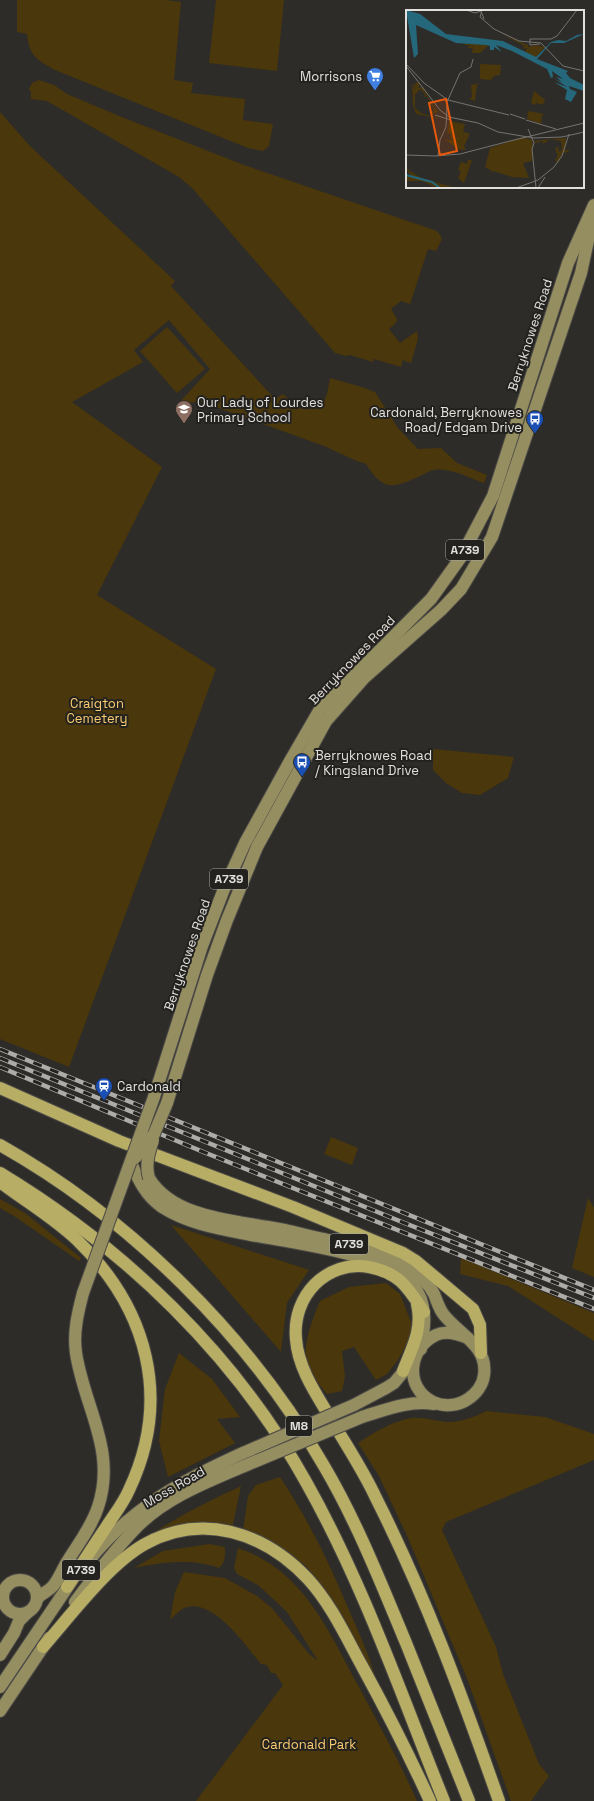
<svg xmlns="http://www.w3.org/2000/svg" width="594" height="1801" font-family="'Space Grotesk',sans-serif">
  <rect width="100%" height="100%" fill="#2e2c28"/>
  <g fill="#4a370b">
    <path d="M 17,0 L 165,0 L 181,2 L 174,80 L 193,83 L 191,93 L 245,99 L 243,120 L 273,124 L 269,146 L 263,151 L 248,148 L 55,70 C 37,60 29,56 27,34 L 17,32 Z"/>
    <path d="M 216,0 L 284,0 L 277,71 L 209,63 Z"/>
    <path d="M 39,80 L 54,85 L 67,94 L 124,118 L 244,165 L 437,231 L 440,235 L 442,239 L 436,251 L 428,249 L 410,304 L 401,301 L 391,309 L 397,319 L 396,323 L 389,329 L 400,343 L 417,331 L 418,339 L 411,363 L 403,360 L 401,367 L 374,359 L 373,362 L 350,355 L 346,356 L 335,353 L 192,188 L 179,177 L 47,101 L 31,99 L 31,92 L 29,89 L 32,83 Z"/>
    <path d="M 0,112 L 31,147 L 175,281 L 171,286 L 275,399 L 283,394 C 299,409 299,411 321,408 L 327,394 L 330,378 L 362,387 L 375,392 L 398,428 L 418,449 L 441,448 L 457,463 L 487,475 L 484,483 C 469,478 449,467 434,470 C 429,471 424,474 420,476 C 392,489 383,491 366,464 L 357,461 L 324,446 L 202,402 L 179,403 L 210,369 L 169,320 L 134,350 L 143,362 L 72,402 L 162,467 L 97,595 L 216,669 L 69,1067 L 0,1039 Z"/>
    <path d="M 167,327 L 205,369 L 177,393 L 140,351 Z"/>
    <path d="M 433,749 L 514,757 L 508,778 L 480,795 L 462,793 L 446,783 L 433,770 Z"/>
    <path d="M 331,1137 L 358,1148 L 352,1165 L 324,1154 Z"/>
    <path d="M 588,1198 L 594,1208 L 594,1277 L 572,1268 Z"/>
    <path d="M 0,1199 L 25,1213 L 81,1258 L 79,1261 L 14,1216 L 0,1208 Z"/>
    <path d="M 171,1225 L 309,1270 L 287,1303 L 281,1352 Z"/>
    <path d="M 461,1258 L 594,1313 L 594,1341 L 508,1286 L 460,1274 Z"/>
    <path d="M 386,1283 L 400,1294 L 414,1330 L 398,1360 L 387,1374 L 376,1380 L 354,1347 L 342,1351 L 345,1376 L 342,1391 L 327,1394 C 318,1384 308,1370 306,1356 C 304,1341 314,1315 320,1301 L 349,1287 Z"/>
    <path d="M 179,1353 L 212,1379 L 240,1417 L 217,1419 L 235,1443 L 168,1477 L 159,1441 L 165,1389 Z"/>
    <path d="M 486,1411 L 545,1417 L 594,1434 L 594,1460 L 446,1522 L 442,1530 L 496,1647 L 503,1674 L 539,1764 L 549,1776 L 531,1801 L 511,1801 L 468,1681 L 408,1538 L 379,1476 L 358,1443 C 373,1433 393,1421 411,1418 C 424,1417 435,1421 448,1422 C 460,1422 476,1417 486,1411 Z"/>
    <path d="M 280,1477 C 308,1519 330,1564 349,1610 C 359,1633 369,1655 376,1679 L 325,1590 L 306,1566 L 280,1547 L 243,1530 L 248,1496 L 256,1485 Z"/>
    <path d="M 241,1486 L 232,1529 L 149,1536 C 178,1516 209,1501 241,1486 Z"/>
    <path d="M 209,1544 L 225,1547 C 225,1555 226,1562 219,1568 C 193,1558 161,1562 134,1568 L 163,1551 Z"/>
    <path d="M 238,1548 C 304,1570 328,1631 359,1687 C 379,1725 400,1762 417,1801 L 196,1801 L 283,1685 L 275,1673 L 271,1673 L 267,1665 L 261,1664 C 245,1645 211,1594 182,1609 C 178,1612 174,1616 170,1620 L 175,1592 L 184,1572 L 225,1578 L 257,1596 L 272,1608 L 309,1654 L 318,1661 L 287,1612 L 258,1585 L 237,1574 L 234,1568 Z"/>
  </g>
  <g fill="none" stroke-linecap="round" stroke-linejoin="round">
    <g stroke="#4b4945" stroke-width="14">
      <g id="major">
        <path d="M 154,1097 L 202,946 L 224,889 L 245,843 L 290,761 L 319,711 L 431,599 L 461,557 L 493,496 L 568,263 L 594,205"/>
        <path d="M 167,1103 L 207,975 L 227,920 L 257,847 L 326,721 L 364,678 L 441,610 L 461,589 L 492,537 L 581,273 L 592,222"/>
        <path d="M 131,1163 C 139,1181 146,1196 162,1207 C 188,1224 221,1229 251,1235 C 285,1241 319,1246 352,1255 C 374,1260 399,1266 413,1285 C 428,1303 425,1327 421,1349"/>
        <path d="M 149,1178 C 172,1216 228,1220 268,1227 C 287,1230 305,1235 324,1239 C 352,1245 380,1250 404,1265 C 415,1272 428,1282 434,1294 C 437,1301 439,1309 444,1315 C 460,1335 488,1346 484,1375 C 483,1385 476,1394 468,1399 C 458,1406 444,1407 433,1402 C 404,1388 408,1348 436,1335 C 446,1330 458,1334 468,1338"/>
        <path d="M 354,1405 L 386,1388 L 394,1383 L 410,1364"/>
        <path d="M 362,1417 C 385,1410 409,1400 434,1404"/>
        <path d="M 90,1559 C 133,1507 183,1480 243,1453"/>
        <circle cx="20" cy="1597" r="17"/>
        <path d="M 37,1599 C 41,1593 48,1592 53,1586 C 59,1579 62,1570 67,1562 C 78,1544 91,1528 98,1507 C 117,1450 84,1407 76,1353 C 73,1332 78,1312 83,1293"/>
        <path d="M 75,1602 C 93,1578 112,1553 133,1531 C 163,1498 209,1481 249,1464"/>
        <path d="M 0,1655 L 14,1633 L 19,1621 L 28,1612"/>
        <path d="M 0,1687 L 73,1579"/>
        <path d="M 0,1711 L 49,1638"/>
      </g>
    </g>
    <g stroke="#4b4945" stroke-width="14">
      <g id="highway">
        <path d="M 0,1088 L 119,1141 L 293,1207 L 403,1253 L 416,1261 L 473,1309 L 480,1325 L 481,1353"/>
        <path d="M 0,1145 C 130,1218 250,1337 324,1466 C 357,1522 381,1583 406,1643 C 427,1696 448,1748 469,1801"/>
        <path d="M 0,1173 C 124,1248 235,1354 306,1482 C 363,1583 401,1694 444,1801"/>
        <path d="M 0,1182 C 25,1201 54,1218 77,1240 C 148,1309 172,1399 129,1490 C 123,1504 113,1516 105,1529 C 92,1548 80,1567 67,1587"/>
        <path d="M 424,1312 C 408,1288 400,1273 369,1267 C 326,1260 292,1296 296,1339 C 298,1368 316,1394 331,1419 C 346,1445 363,1470 376,1498 C 425,1595 463,1698 499,1801"/>
        <path d="M 403,1371 C 412,1348 423,1329 417,1304"/>
        <path d="M 43,1647 C 71,1615 109,1564 145,1544 C 203,1512 265,1533 308,1579 C 331,1604 346,1637 362,1666 C 386,1710 409,1755 430,1801"/>
      </g>
    </g>
    <use href="#major" stroke="#958e61" stroke-width="12"/>
    <use href="#highway" stroke="#b7ad65" stroke-width="12"/>
    <g stroke="#aeaca8" stroke-width="4.5">
      <g id="rail">
        <path d="M 0,1049 L 594,1290"/>
        <path d="M 0,1058 L 402,1222 L 594,1298"/>
        <path d="M 0,1067 L 201,1151 L 594,1309"/>
      </g>
    </g>
    <use href="#rail" stroke="#24221e" stroke-width="3" stroke-dasharray="9" stroke-linecap="butt"/>
    <g stroke="#4b4945" stroke-width="14" stroke-linecap="butt">
      <g id="major-bridge">
        <path d="M 135,1158 L 154,1134 L 167,1103"/>
        <path d="M 149,1178 C 145,1165 149,1152 153,1140"/>
        <path d="M 83,1293 L 154,1097"/>
        <path d="M 243,1453 L 354,1405"/>
        <path d="M 249,1464 L 362,1417"/>
      </g>
    </g>
    <use href="#major-bridge" stroke="#958e61" stroke-width="12"/>
  </g>
  <defs>
    <g id="supermarket-pin" transform="scale(0.9)"><path d="M0 17L-7.5 6A9.5 9.5 0 1 1 7.5 6Z" fill="#3f7fe0" stroke="#24221e"/><path d="M-6-5.5h2.5l.6 2H6L4.5 2H-2.5L-4.4-4H-6ZM-1.5 3.2a1.3 1.3 0 1 0 .1 0ZM3 3.2a1.3 1.3 0 1 0 .1 0Z" fill="#fff"/></g>
    <g id="school-pin" transform="scale(0.9)"><path d="M0 17L-7.5 6A9.5 9.5 0 1 1 7.5 6Z" fill="#8d6e63" stroke="#24221e"/><path d="M0-5L7-2L0 1L-7-2ZM-4 1L0 2.5L4 1V4Q0 6-4 4Z" fill="#fff"/></g>
    <g id="bus-pin" transform="scale(0.9)"><path d="M0 17L-7.5 6A9.5 9.5 0 1 1 7.5 6Z" fill="#1a4fb4" stroke="#24221e"/><path d="M-5-6H5V4H4V6H2V4H-2V6H-4V4H-5ZM-3.5-4V0h7V-4ZM-3.5 1.2v1.5H-2V1.2ZM2 1.2v1.5H3.5V1.2Z" fill="#fff"/></g>
    <g id="station-pin" transform="scale(0.9)"><path d="M0 17L-7.5 6A9.5 9.5 0 1 1 7.5 6Z" fill="#1a4fb4" stroke="#24221e"/><path d="M-3-6H3Q5-6 5-4V2Q5 4 3 4L4.5 6H3L1.5 4h-3L-3 6H-4.5L-3 4Q-5 4-5 2V-4Q-5-6-3-6ZM-3.5-4v3h7v-3ZM-3.5 1v1.5H-2V1ZM2 1v1.5H3.5V1Z" fill="#fff"/></g>
  </defs>
  <g fill-rule="evenodd">
    <use href="#supermarket-pin" x="375" y="76"/>
    <use href="#school-pin" x="184" y="409"/>
    <use href="#bus-pin" x="535" y="419"/>
    <use href="#bus-pin" x="302" y="762"/>
    <use href="#station-pin" x="104" y="1086"/>
  </g>
  <g text-anchor="middle" dominant-baseline="central" stroke-width="4" stroke-linejoin="round" paint-order="stroke">
    <g fill="#24221e" stroke="#a9a7a4" stroke-width="1">
      <rect x="446" y="540" width="38" height="20" rx="3"/>
      <rect x="210" y="869" width="38" height="20" rx="3"/>
      <rect x="330" y="1234" width="38" height="20" rx="3"/>
      <rect x="286" y="1416" width="26" height="20" rx="3"/>
      <rect x="62" y="1560" width="38" height="20" rx="3"/>
    </g>
    <g font-size="12" font-weight="bold" fill="#e2e0dd">
      <text x="465" y="550">A739</text>
      <text x="229" y="879">A739</text>
      <text x="349" y="1244">A739</text>
      <text x="299" y="1426">M8</text>
      <text x="81" y="1570">A739</text>
    </g>
    <g font-size="13" fill="#e2e0dd" stroke="#24221e" text-anchor="start">
      <text x="362" y="76" text-anchor="end">Morrisons</text>
      <text x="197" y="402">Our Lady of Lourdes<tspan x="197" dy="15">Primary School</tspan></text>
      <text x="522" y="412" text-anchor="end">Cardonald, Berryknowes<tspan x="522" dy="15">Road/ Edgam Drive</tspan></text>
      <text x="315" y="755">Berryknowes Road<tspan x="315" dy="15">/ Kingsland Drive</tspan></text>
      <text x="117" y="1086">Cardonald</text>
    </g>
    <g font-size="13" fill="#e2e0dd" stroke="#24221e">
      <text transform="translate(530 335) rotate(-72)">Berryknowes Road</text>
      <text transform="translate(352 660) rotate(-46)">Berryknowes Road</text>
      <text transform="translate(187 955) rotate(-71)">Berryknowes Road</text>
      <text transform="translate(174 1487) rotate(-30)">Moss Road</text>
    </g>
    <g font-size="13" fill="#f9cc71" stroke="#24221e">
      <text x="97" y="703">Craigton<tspan x="97" dy="15">Cemetery</tspan></text>
      <text x="309" y="1744">Cardonald Park</text>
    </g>
  </g>
  <g transform="translate(406 10)">
    <rect width="178" height="178" fill="#2e2c28"/>
    <path d="M 97,25 L 122,35 L 122,37 L 130,35 L 139,37 L 130,47 L 119,42 L 121,38 L 117,39 L 118,36 L 113,33 ZM 59,33 L 82,35 L 81,37 L 74,43 L 66,43 L 67,34 L 66,38 L 61,38 L 65,35 L 59,35 ZM 74,54 L 95,55 L 94,65 L 88,66 L 85,70 L 74,69 ZM 13,72 L 14,74 L 12,78 L 16,77 L 32,102 L 27,104 L 24,103 L 29,100 L 20,85 L 17,88 L 19,84 L 14,79 L 9,85 L 9,98 L 15,103 L 31,108 L 10,104 L 7,95 L 6,73 L 9,80 L 8,74 ZM 74,73 L 71,75 L 69,91 L 63,89 L 66,87 L 65,75 ZM 128,81 L 139,90 L 138,94 L 135,93 L 138,95 L 130,93 L 132,86 L 129,95 L 125,93 ZM 122,101 L 139,104 L 136,105 L 135,114 L 121,109 ZM 43,111 L 59,114 L 57,122 L 63,123 L 63,126 L 58,136 L 60,140 L 54,140 L 41,131 L 35,130 L 47,130 L 44,128 L 45,124 L 41,123 ZM 116,127 L 126,130 L 127,137 L 126,151 L 117,153 L 123,168 L 106,167 L 87,161 L 84,165 L 86,161 L 79,157 L 84,138 ZM 160,128 L 159,140 L 164,140 L 157,145 L 160,142 L 157,142 L 152,152 L 149,151 L 151,148 L 148,150 L 152,146 L 149,139 L 152,136 L 153,142 L 156,140 L 155,131 L 144,129 L 137,134 L 137,131 L 129,133 L 128,131 L 145,129 ZM 62,150 L 66,150 L 58,173 L 52,168 L 55,161 L 52,160 L 55,152 L 61,154 ZM 0,158 L 6,161 L 1,159 L 15,168 L 50,178 L 32,178 L 15,171 L 0,171 L 0,165 L 6,168 Z" fill="#4a370b"/>
    <path d="M 0,0 L 14,4 L 40,24 L 97,31 L 130,47 L 145,32 L 152,30 L 160,31 L 171,25 L 178,24 L 158,33 L 145,33 L 131,49 L 162,61 L 160,63 L 164,68 L 178,75 L 178,81 L 163,76 L 164,79 L 171,82 L 165,92 L 159,89 L 161,80 L 148,72 L 161,77 L 149,69 L 156,72 L 150,67 L 157,69 L 146,61 L 147,67 L 145,68 L 141,59 L 106,41 L 90,35 L 96,42 L 88,37 L 88,40 L 84,40 L 84,36 L 80,35 L 50,33 L 10,15 L 12,44 L 8,48 Z" fill="#25687c"/>
    <path fill="none" stroke="#25687c" stroke-width="2" d="M 0,165 L 26,172 L 34,178"/>
    <path fill="none" stroke="#767470" stroke-width="1" d="M 60,0 L 69,3 L 75,1 L 78,9M 76,0 L 74,7 L 88,19 L 113,31 L 135,33 L 157,56 L 178,61M 134,34 L 124,35 L 124,29 L 145,29 L 151,26 L 171,0M 0,54 L 18,73 L 42,90 L 103,105M 0,56 L 34,100 L 43,107 L 72,113 L 92,122 L 128,128 L 156,127 L 178,122M 41,92 L 54,63 L 65,57 L 67,49M 104,104 L 119,109M 29,105 L 45,110M 120,110 L 150,119M 122,119 L 128,133 L 126,139 L 130,178M 100,132 L 178,113M 0,145 L 29,146 L 54,144 L 100,132M 32,146 L 34,130 L 40,117 L 41,95M 110,178 L 132,170 L 148,157 L 156,146 L 163,124M 132,178 L 139,167"/>
    <path fill="#e8590c" fill-opacity="0.15" stroke="#e8590c" stroke-width="2" d="M 40,89 L 51,141 L 34,145 L 23,93 Z"/>
    <rect width="178" height="178" fill="none" stroke="#e2e0dd" stroke-width="2"/>
  </g>
</svg>
